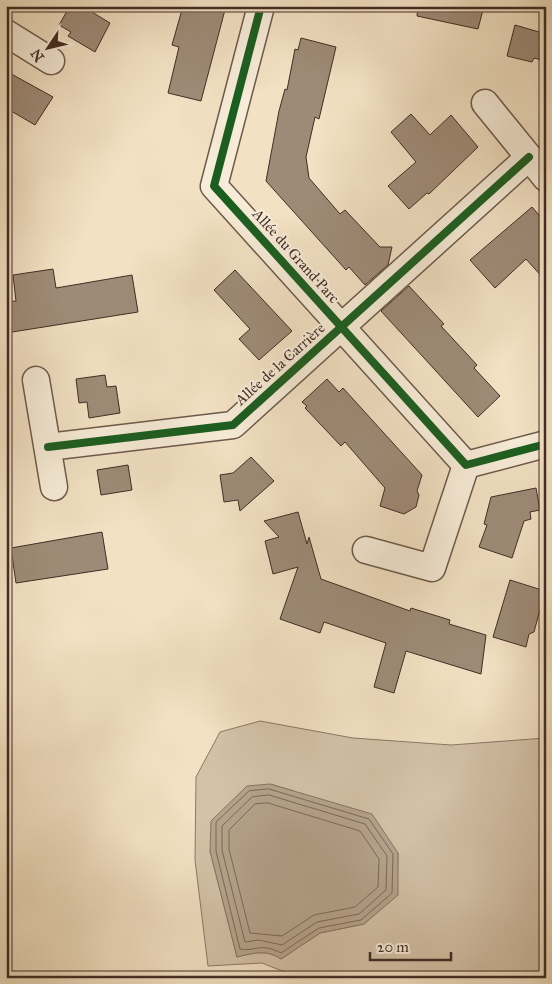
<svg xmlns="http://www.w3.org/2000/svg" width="552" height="984" font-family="'IM FELL Great Primer',serif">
  <rect width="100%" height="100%" fill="#f2e1c3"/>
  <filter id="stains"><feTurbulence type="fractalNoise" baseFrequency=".004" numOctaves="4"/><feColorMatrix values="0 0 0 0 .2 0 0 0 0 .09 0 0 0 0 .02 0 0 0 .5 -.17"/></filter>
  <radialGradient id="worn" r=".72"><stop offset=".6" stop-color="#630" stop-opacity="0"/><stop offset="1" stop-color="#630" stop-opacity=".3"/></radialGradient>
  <path fill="#d4c2a8" stroke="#8b7866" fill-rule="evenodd" d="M 260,721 L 353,738 L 451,745 L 546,738 L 546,978 L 300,978 L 262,963 L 208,966 L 195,860 L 196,777 L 220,732 ZM 270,784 L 294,791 L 398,853 L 397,895 L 364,924 L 320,933 L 281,959 C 266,949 254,953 237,957 L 210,851 Z"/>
  <path fill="#b6a48d" stroke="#887463" d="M 270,784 L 372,814 L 398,853 L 398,895 L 364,924 L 320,933 L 281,959 C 266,949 254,953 237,957 L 210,851 L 211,821 L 247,786 Z"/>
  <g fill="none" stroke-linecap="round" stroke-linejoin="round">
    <g stroke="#7c6859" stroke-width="1">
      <path d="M 269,789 L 369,819 L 393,854 L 392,893 L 361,920 L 319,928 L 281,953 C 260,942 256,952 240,949 L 216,851 L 216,822 L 249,791 Z"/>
      <path d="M 269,795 L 365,824 L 387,856 L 386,890 L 359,914 L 317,922 L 282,945 L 259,940 L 245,942 L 222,850 L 222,826 L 252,797 Z"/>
      <path d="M 268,803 L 360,831 L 379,859 L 378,887 L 355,907 L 314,915 L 282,936 L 250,933 L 229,849 L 229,830 L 255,804 Z"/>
    </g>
  </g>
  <g fill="#9e8b77" stroke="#422d25">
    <path d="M 70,6 L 82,6 L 110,23 L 95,52 L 68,36 L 71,32 L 59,25 Z"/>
    <path d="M 183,6 L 226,6 L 201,101 L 168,93 L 179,47 L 172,45 Z"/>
    <path d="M 418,6 L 484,6 L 478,29 L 417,16 Z"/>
    <path d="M 515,25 L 546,34 L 546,61 L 534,58 L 532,62 L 507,56 Z"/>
    <path d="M 301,38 L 336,47 L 319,119 L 315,117 L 306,157 L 309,178 L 340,214 L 345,210 L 380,247 L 392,247 L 388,265 L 365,285 L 349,267 L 346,270 L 266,181 L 279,111 L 285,89 L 287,90 L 295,49 L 298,50 Z"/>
    <path d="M 6,71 L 53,97 L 35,125 L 6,108 Z"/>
    <path d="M 411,114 L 430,135 L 451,115 L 478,147 L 429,194 L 427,193 L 409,209 L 388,186 L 416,162 L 391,132 Z"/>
    <path d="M 532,207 L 546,223 L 544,279 L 526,259 L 495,288 L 470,260 Z"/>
    <path d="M 53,269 L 56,288 L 132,275 L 138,312 L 6,333 L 6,302 L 16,301 L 13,275 Z"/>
    <path d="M 235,270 L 292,331 L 259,360 L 239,339 L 250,329 L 214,290 Z"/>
    <path d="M 409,286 L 444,324 L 441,326 L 477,365 L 474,368 L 500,396 L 478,417 L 381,311 Z"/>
    <path d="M 105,375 L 107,387 L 116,386 L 120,413 L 89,418 L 87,402 L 79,403 L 76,379 Z"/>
    <path d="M 327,379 L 339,392 L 343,388 L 422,475 L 417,491 L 419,495 L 416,507 L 404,514 L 380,506 L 385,488 L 345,442 L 341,446 L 305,408 L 307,406 L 302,402 Z"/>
    <path d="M 251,457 L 274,481 L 240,511 L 238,500 L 224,502 L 220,475 L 233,473 Z"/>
    <path d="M 128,465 L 132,490 L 101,495 L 97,470 Z"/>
    <path d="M 536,488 L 540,510 L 530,512 L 531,519 L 524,521 L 512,558 L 479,547 L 487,525 L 484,524 L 491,497 Z"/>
    <path d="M 298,512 L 307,544 L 309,537 L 321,579 L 410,611 L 411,608 L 450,620 L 449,624 L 486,635 L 481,674 L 406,651 L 394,693 L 374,687 L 386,643 L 324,622 L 320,633 L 280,619 L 298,567 L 273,574 L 265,541 L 279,537 L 264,521 Z"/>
    <path d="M 102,532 L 108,569 L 16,583 L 11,548 Z"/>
    <path d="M 510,580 L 545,591 L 534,632 L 529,634 L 526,647 L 493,637 Z"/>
  </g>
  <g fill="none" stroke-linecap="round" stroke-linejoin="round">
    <g stroke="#6e5a4c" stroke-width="29">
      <g id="street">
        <path d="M 261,6 L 214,186 L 466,465 L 546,444"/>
        <path d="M 6,33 L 51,61"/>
        <path d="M 485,103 L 546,178"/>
        <path d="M 36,380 L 54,487"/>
        <path d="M 48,447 L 233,425 L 529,157"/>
        <path d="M 366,550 L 432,568 L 466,465"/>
      </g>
    </g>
    <use href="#street" stroke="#f7ecd8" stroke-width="26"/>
    <g stroke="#f7ecd8" stroke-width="11">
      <g id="cycleway">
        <path d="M 261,6 L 214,186 L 466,465 L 546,444"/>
        <path d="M 48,447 L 233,425 L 529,157"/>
      </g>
    </g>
    <use href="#cycleway" stroke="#1b5e20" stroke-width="8"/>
  </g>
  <g text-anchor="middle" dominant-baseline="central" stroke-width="4.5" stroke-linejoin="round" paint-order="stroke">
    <g font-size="15" fill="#422d25" stroke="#f7ecd8">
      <text transform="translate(296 256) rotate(48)">Allée du Grand Parc</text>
      <text transform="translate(280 364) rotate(-42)">Allée de la Carrière</text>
    </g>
  </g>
  <rect width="552" height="984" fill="none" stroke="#f2e1c3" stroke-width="25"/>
  <rect x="8" y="8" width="537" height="969" fill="none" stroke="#422d25" stroke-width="2.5"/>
  <rect x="12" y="12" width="527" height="959" fill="none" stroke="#422d25"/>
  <g transform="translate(48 48) rotate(235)" stroke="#f7ecd8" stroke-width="4" paint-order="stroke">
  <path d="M0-4L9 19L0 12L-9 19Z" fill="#422d25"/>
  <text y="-8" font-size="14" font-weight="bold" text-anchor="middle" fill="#422d25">N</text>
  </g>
  <path d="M370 952v8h81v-8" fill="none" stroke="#422d25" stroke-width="2.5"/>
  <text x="377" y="952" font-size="15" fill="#422d25" stroke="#f7ecd8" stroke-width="4" paint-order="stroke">20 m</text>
  <rect width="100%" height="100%" filter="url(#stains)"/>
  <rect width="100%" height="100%" fill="url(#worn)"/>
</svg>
